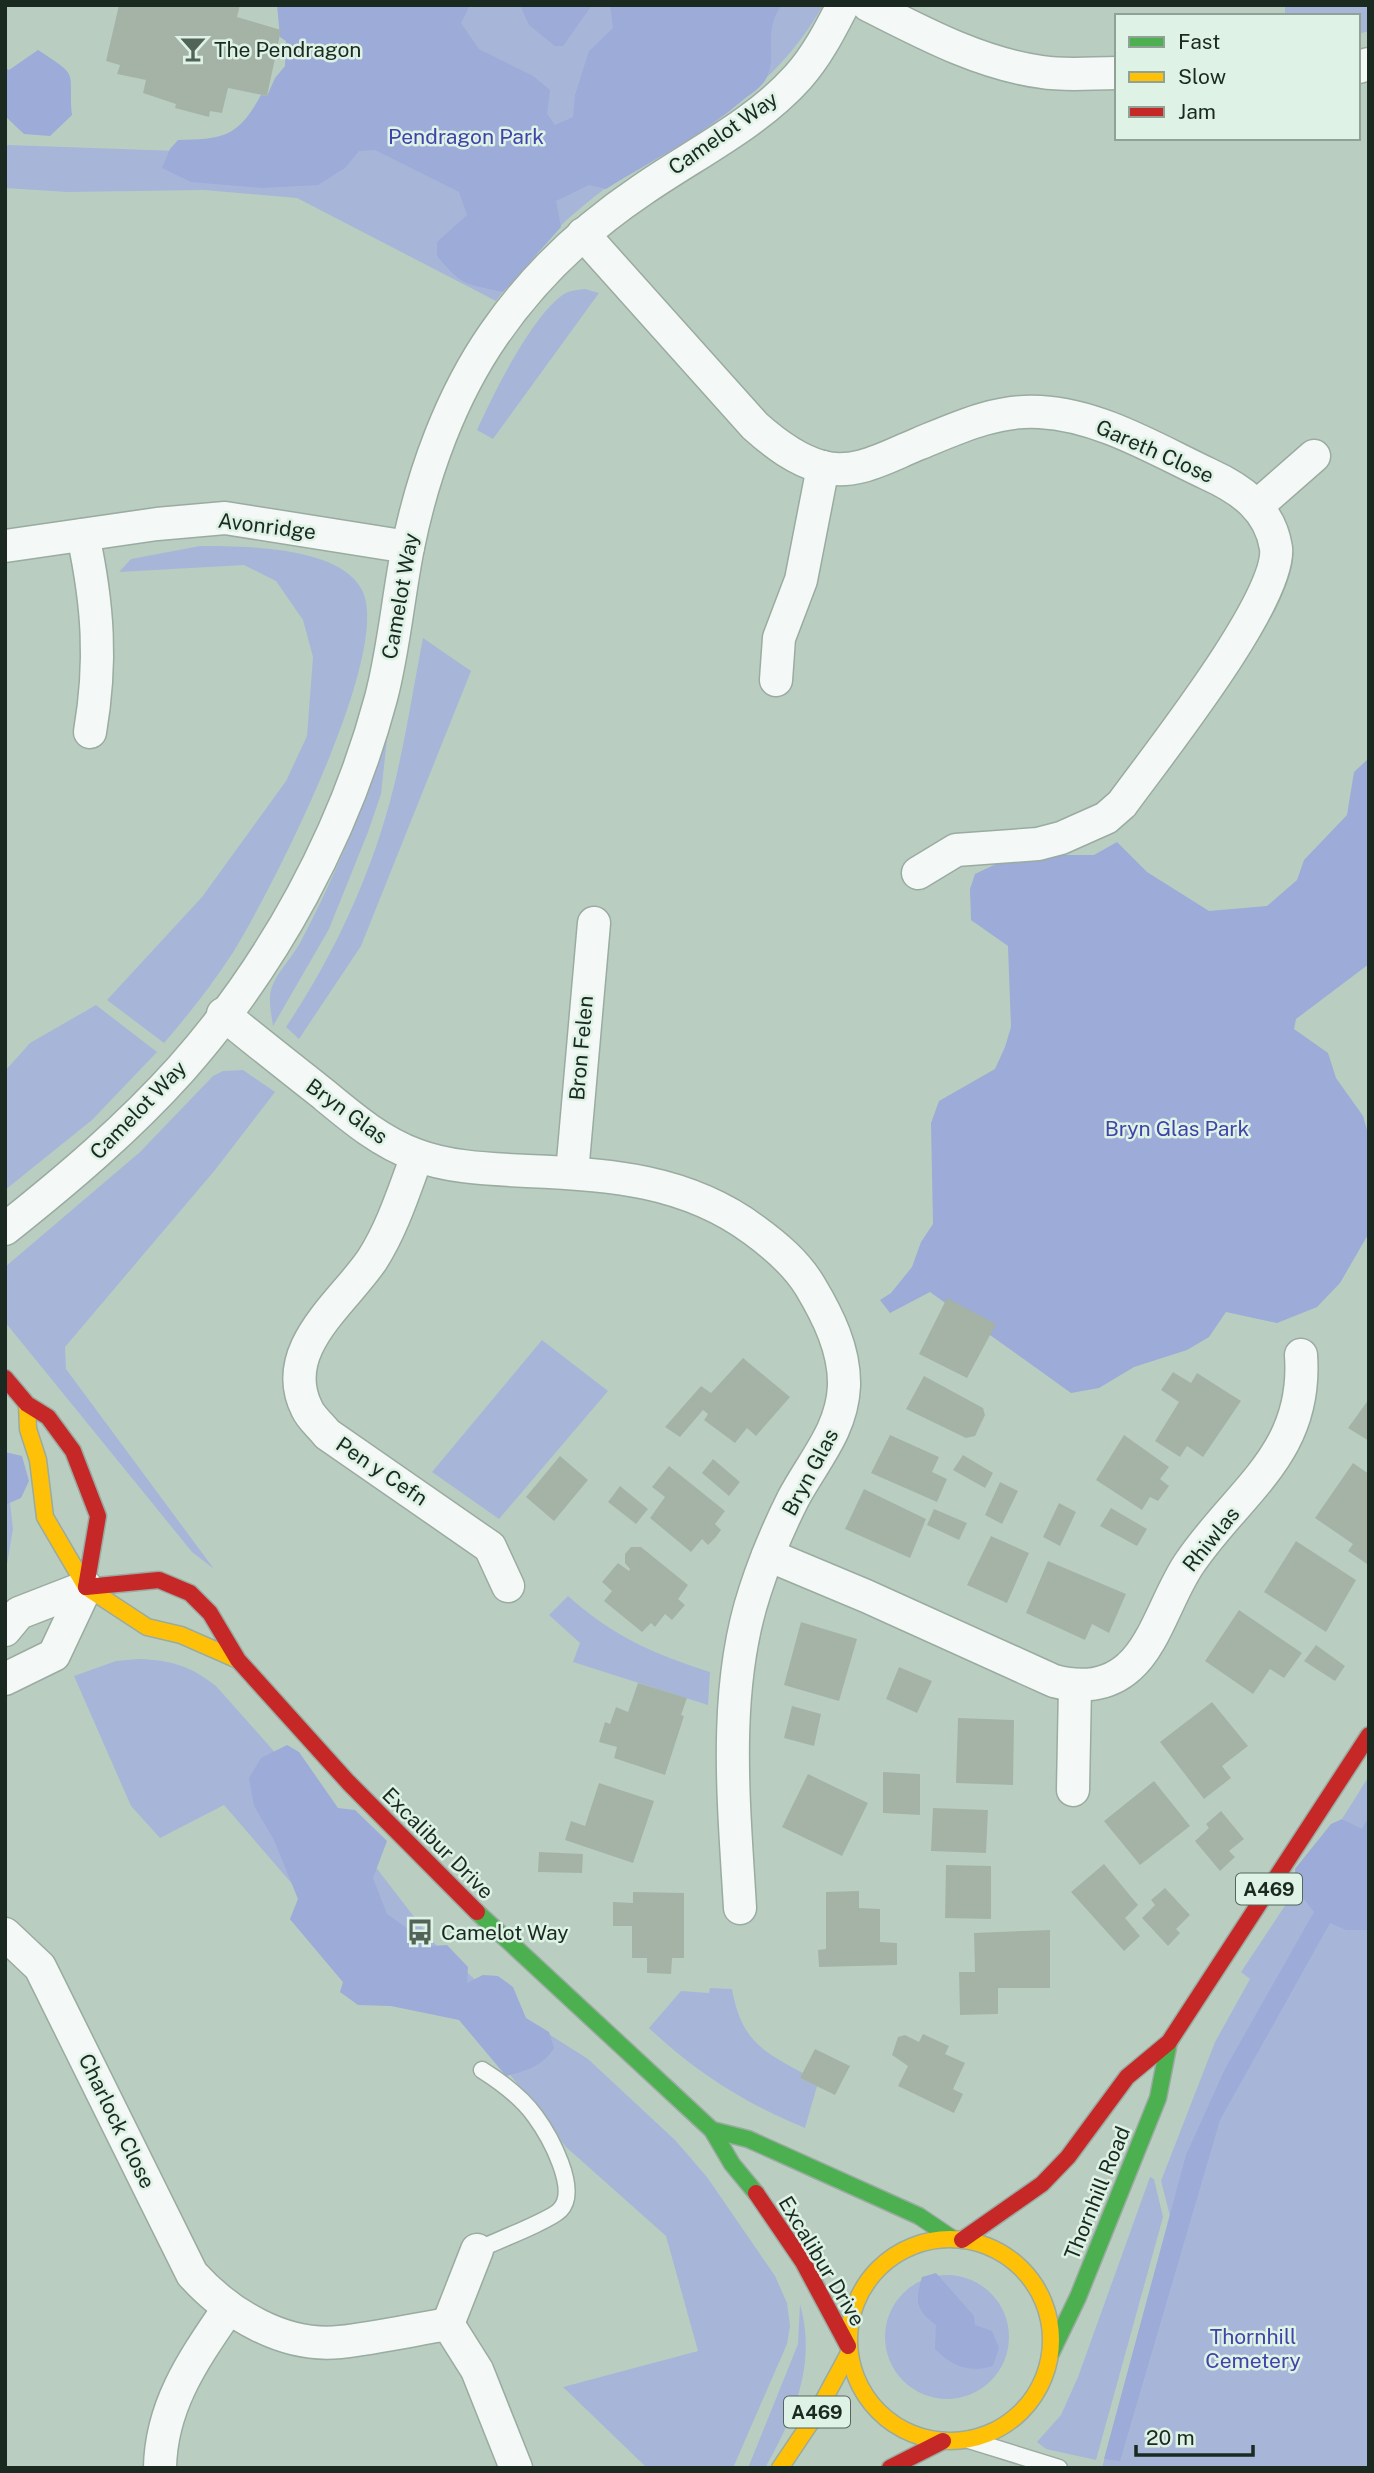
<svg xmlns="http://www.w3.org/2000/svg" width="1374" height="2473" font-family="'Public Sans',sans-serif">
  <rect width="100%" height="100%" fill="#b9cec1"/>
  <g fill="#a7b6d8">
    <path d="M 308,5 L 823,5 C 762,114 671,133 583,206 C 550,233 520,267 496,301 L 297,198 L 204,190 L 68,192 L 5,188 L 5,147 L 8,145 L 266,154 Z"/>
    <path d="M 1285,5 L 1369,5 L 1369,31 L 1358,34 L 1358,16 L 1285,16 Z"/>
    <path d="M 585,289 L 599,293 L 493,439 L 477,430 C 493,395 532,315 564,294 C 570,290 578,290 585,289 Z"/>
    <path d="M 200,546 C 243,546 340,546 362,590 C 394,652 269,895 232,954 C 212,985 188,1015 164,1043 L 107,1000 L 202,897 L 286,781 L 307,736 L 313,657 L 303,620 L 276,581 L 244,565 L 119,572 L 131,559 Z"/>
    <path d="M 423,638 L 471,671 L 361,946 L 299,1039 L 286,1027 C 331,960 367,884 389,805 C 404,751 412,694 423,638 Z"/>
    <path d="M 387,739 L 381,794 L 368,832 L 329,929 L 273,1026 C 271,1012 267,997 273,984 C 280,969 292,957 300,943 C 335,877 362,810 387,739 Z"/>
    <path d="M 96,1005 L 157,1052 L 92,1120 L 5,1190 L 5,1071 L 30,1043 Z"/>
    <path d="M 243,1070 L 275,1092 L 215,1170 L 65,1347 L 66,1369 L 214,1569 L 192,1552 L 5,1322 L 5,1267 L 140,1152 L 213,1076 L 223,1071 Z"/>
    <path d="M 542,1340 L 608,1391 L 499,1519 L 432,1472 Z"/>
    <path d="M 5,1457 L 13,1529 L 5,1576 Z"/>
    <path d="M 568,1596 C 614,1637 652,1653 710,1672 L 708,1705 L 573,1662 L 580,1643 L 549,1615 Z"/>
    <path d="M 139,1659 C 171,1660 191,1666 216,1686 L 368,1857 L 435,1944 L 506,2007 L 588,2059 L 675,2140 L 707,2177 L 775,2276 L 787,2303 L 790,2326 L 787,2344 L 733,2468 L 647,2468 L 563,2387 L 698,2351 L 666,2236 L 566,2147 L 477,2032 L 439,2006 L 343,1982 L 290,1919 L 306,1900 L 224,1805 L 160,1838 L 131,1806 L 74,1676 L 116,1661 Z"/>
    <path d="M 1369,1776 L 1369,2468 L 1102,2468 L 1170,2216 L 1161,2181 L 1215,2042 L 1250,1979 L 1241,1972 L 1296,1889 L 1314,1911 L 1362,1830 L 1342,1819 Z"/>
    <path d="M 710,1988 L 732,1989 C 741,2039 760,2050 803,2073 L 800,2078 L 817,2086 L 805,2128 C 746,2104 695,2072 649,2028 L 681,1991 L 709,1993 Z"/>
    <path d="M 1150,2177 L 1154,2179 L 1163,2217 L 1096,2460 L 1046,2449 L 1037,2442 L 1061,2415 L 1078,2377 Z"/>
    <circle cx="947" cy="2337" r="62"/>
    <path d="M 800,2304 C 817,2364 794,2417 765,2468 L 748,2468 L 798,2344 Z"/>
  </g>
  <g fill="#9cabd7">
    <path d="M 277,5 L 470,5 L 461,23 L 479,49 L 533,76 L 550,90 L 547,114 L 555,125 L 573,117 L 575,95 L 589,51 L 613,28 L 610,5 L 782,5 C 761,30 780,59 764,82 C 759,89 749,95 743,100 C 701,136 653,160 606,189 L 589,185 L 556,201 L 561,227 L 503,292 C 464,283 463,287 437,256 L 437,242 L 467,215 L 459,192 L 375,150 L 359,151 L 345,168 L 318,185 L 262,188 L 191,182 L 162,168 L 170,149 L 178,140 C 224,139 238,137 261,95 L 267,96 L 275,78 L 285,66 L 286,41 L 280,37 Z"/>
    <path d="M 520,5 L 592,5 L 563,46 L 555,46 L 529,25 Z"/>
    <path d="M 38,50 C 81,78 68,69 72,115 L 50,136 L 24,134 L 5,116 L 5,68 L 9,70 Z"/>
    <path d="M 1369,758 L 1369,964 L 1296,1019 L 1294,1029 L 1328,1053 L 1336,1078 L 1363,1116 L 1369,1137 L 1369,1233 L 1340,1283 L 1317,1307 L 1277,1323 L 1226,1312 L 1209,1337 L 1187,1350 L 1134,1367 L 1099,1388 L 1071,1393 L 930,1292 L 890,1313 L 880,1300 L 891,1293 L 912,1267 L 921,1242 L 933,1224 L 931,1123 L 939,1101 L 995,1069 L 1005,1047 L 1011,1027 L 1008,946 L 971,920 L 970,889 L 975,874 L 1015,855 L 1094,855 L 1117,842 L 1147,872 L 1209,911 L 1267,906 L 1297,880 L 1304,860 L 1347,815 L 1354,772 Z"/>
    <path d="M 5,1452 L 22,1456 L 29,1481 L 21,1498 L 5,1505 Z"/>
    <path d="M 287,1745 L 299,1752 L 338,1808 L 355,1810 L 387,1841 L 373,1878 L 387,1914 L 432,1946 L 447,1945 L 468,1967 L 467,1983 L 483,1975 L 498,1976 L 513,1987 L 526,2018 L 549,2032 L 554,2048 C 543,2066 526,2071 506,2076 L 459,2020 L 391,2006 L 358,2005 L 340,1992 L 343,1982 L 290,1919 L 298,1899 L 274,1840 L 254,1806 L 249,1778 L 261,1758 Z"/>
    <path d="M 1369,1816 L 1369,1930 L 1346,1930 L 1330,1923 L 1220,2120 L 1120,2461 L 1104,2459 L 1186,2155 L 1225,2069 L 1314,1912 L 1296,1889 L 1295,1869 L 1331,1824 L 1342,1819 L 1362,1829 Z"/>
    <path d="M 936,2273 L 974,2316 L 975,2325 L 992,2331 L 999,2348 L 993,2366 C 969,2373 953,2367 935,2349 L 936,2325 C 915,2309 915,2302 922,2277 Z"/>
  </g>
  <g fill="#a5b3a7">
    <path d="M 119,5 L 240,5 L 237,17 L 281,30 L 267,96 L 228,88 L 222,113 L 210,111 L 209,117 L 175,108 L 176,104 L 143,93 L 146,80 L 117,74 L 120,65 L 106,61 Z"/>
    <path d="M 947,1298 L 996,1324 L 967,1378 L 919,1354 Z"/>
    <path d="M 743,1358 L 790,1397 L 756,1436 L 747,1428 L 735,1443 L 704,1420 L 708,1414 L 703,1410 L 680,1437 L 665,1427 L 701,1386 L 711,1393 Z"/>
    <path d="M 1173,1372 L 1191,1383 L 1197,1373 L 1241,1401 L 1203,1457 L 1187,1446 L 1180,1457 L 1155,1441 L 1179,1402 L 1161,1390 Z"/>
    <path d="M 924,1376 L 983,1408 L 985,1415 L 975,1436 L 966,1438 L 906,1409 Z"/>
    <path d="M 1369,1399 L 1369,1441 L 1348,1428 Z"/>
    <path d="M 890,1435 L 939,1457 L 932,1472 L 947,1479 L 937,1502 L 871,1473 Z"/>
    <path d="M 1124,1435 L 1169,1467 L 1160,1479 L 1169,1486 L 1158,1501 L 1150,1497 L 1142,1510 L 1096,1480 Z"/>
    <path d="M 963,1455 L 993,1473 L 985,1488 L 953,1470 Z"/>
    <path d="M 560,1456 L 588,1480 L 554,1521 L 526,1497 Z"/>
    <path d="M 713,1459 L 740,1482 L 729,1496 L 702,1473 Z"/>
    <path d="M 1353,1463 L 1369,1474 L 1367,1564 L 1348,1551 L 1353,1544 L 1315,1518 Z"/>
    <path d="M 669,1466 L 725,1511 L 715,1524 L 721,1530 L 716,1537 L 708,1545 L 702,1539 L 691,1552 L 650,1518 L 665,1497 L 652,1487 Z"/>
    <path d="M 1000,1482 L 1018,1491 L 1002,1524 L 985,1515 Z"/>
    <path d="M 620,1486 L 648,1509 L 636,1524 L 608,1502 Z"/>
    <path d="M 864,1489 L 926,1519 L 910,1558 L 845,1529 Z"/>
    <path d="M 1059,1503 L 1076,1512 L 1060,1546 L 1043,1537 Z"/>
    <path d="M 1111,1508 L 1147,1529 L 1137,1546 L 1100,1526 Z"/>
    <path d="M 934,1509 L 967,1523 L 959,1540 L 927,1525 Z"/>
    <path d="M 991,1536 L 1029,1553 L 1007,1603 L 967,1585 Z"/>
    <path d="M 1296,1541 L 1356,1580 L 1326,1632 L 1264,1592 Z"/>
    <path d="M 631,1547 L 641,1547 L 688,1585 L 678,1599 L 685,1605 L 672,1620 L 665,1614 L 655,1627 L 651,1623 L 642,1632 L 604,1601 L 612,1591 L 602,1582 L 618,1563 L 629,1571 L 630,1569 L 625,1563 L 625,1554 Z"/>
    <path d="M 1048,1561 L 1126,1594 L 1109,1633 L 1092,1624 L 1085,1640 L 1026,1613 Z"/>
    <path d="M 1239,1610 L 1302,1653 L 1284,1678 L 1270,1669 L 1253,1694 L 1205,1661 Z"/>
    <path d="M 801,1622 L 857,1639 L 839,1701 L 784,1685 Z"/>
    <path d="M 1316,1645 L 1345,1666 L 1335,1681 L 1304,1661 Z"/>
    <path d="M 899,1667 L 932,1681 L 917,1713 L 886,1699 Z"/>
    <path d="M 638,1683 L 687,1698 L 681,1715 L 684,1716 L 665,1775 L 614,1758 L 617,1747 L 599,1742 L 605,1722 L 610,1724 L 616,1707 L 628,1712 Z"/>
    <path d="M 1212,1702 L 1248,1746 L 1222,1766 L 1231,1778 L 1204,1799 L 1160,1742 Z"/>
    <path d="M 792,1706 L 821,1714 L 814,1746 L 784,1738 Z"/>
    <path d="M 958,1718 L 1014,1720 L 1013,1785 L 956,1783 Z"/>
    <path d="M 883,1772 L 920,1774 L 920,1815 L 883,1813 Z"/>
    <path d="M 808,1774 L 868,1803 L 842,1856 L 782,1827 Z"/>
    <path d="M 1154,1781 L 1190,1826 L 1140,1865 L 1104,1821 Z"/>
    <path d="M 599,1783 L 654,1801 L 633,1863 L 565,1840 L 571,1821 L 585,1826 Z"/>
    <path d="M 933,1808 L 988,1810 L 986,1853 L 931,1851 Z"/>
    <path d="M 1221,1811 L 1244,1839 L 1229,1851 L 1235,1857 L 1220,1871 L 1195,1841 L 1209,1828 L 1206,1824 Z"/>
    <path d="M 539,1852 L 583,1854 L 582,1873 L 538,1872 Z"/>
    <path d="M 1104,1864 L 1138,1905 L 1125,1918 L 1140,1936 L 1124,1951 L 1071,1892 Z"/>
    <path d="M 946,1865 L 991,1866 L 991,1919 L 945,1918 Z"/>
    <path d="M 1165,1888 L 1190,1915 L 1176,1929 L 1180,1933 L 1168,1946 L 1142,1918 L 1155,1905 L 1151,1900 Z"/>
    <path d="M 859,1891 L 859,1908 L 880,1909 L 880,1942 L 897,1943 L 897,1965 L 819,1967 L 818,1950 L 826,1949 L 826,1892 Z"/>
    <path d="M 633,1892 L 684,1893 L 684,1958 L 672,1958 L 671,1974 L 647,1973 L 647,1958 L 632,1958 L 632,1926 L 613,1926 L 613,1902 L 633,1903 Z"/>
    <path d="M 1050,1930 L 1050,1988 L 998,1988 L 998,2014 L 960,2015 L 959,1972 L 975,1972 L 974,1933 Z"/>
    <path d="M 923,2034 L 949,2046 L 945,2054 L 965,2063 L 953,2089 L 963,2094 L 954,2113 L 898,2086 L 908,2066 L 892,2055 L 898,2037 L 905,2035 L 919,2042 Z"/>
    <path d="M 815,2049 L 850,2066 L 835,2095 L 800,2078 Z"/>
  </g>
  <g fill="none" stroke-linecap="round" stroke-linejoin="round">
    <g stroke="#9aaba1" stroke-width="19">
      <g id="lane">
        <path d="M 477,2250 C 494,2242 551,2220 560,2210 C 580,2190 549,2135 535,2116 C 522,2098 501,2082 482,2070"/>
        <path d="M 969,2440 L 1059,2468"/>
      </g>
    </g>
    <g stroke="#9aaba1" stroke-width="35">
      <g id="street">
        <path d="M 868,5 C 923,33 981,64 1042,72 C 1066,76 1092,73 1117,73"/>
        <path d="M 1358,67 L 1369,64"/>
        <path d="M 583,234 L 755,426 C 774,443 796,460 822,467 C 856,476 888,456 918,444 C 957,428 997,409 1040,412 C 1099,415 1155,449 1208,474 C 1241,489 1270,509 1276,548 C 1282,599 1156,757 1122,804 L 1106,818 L 1061,838 L 1038,844 L 956,850 L 918,873"/>
        <path d="M 1257,506 L 1314,456"/>
        <path d="M 83,535 C 98,605 102,662 90,732"/>
        <path d="M 5,546 L 157,524 L 225,518 L 408,547"/>
        <path d="M 776,680 L 779,638 L 801,580 L 823,467"/>
        <path d="M 223,1014 C 256,1041 289,1067 322,1093 C 351,1117 380,1142 416,1155 C 450,1168 491,1169 527,1171 C 608,1174 687,1180 754,1230 C 776,1246 796,1263 810,1286 C 828,1316 845,1350 844,1386 C 842,1431 813,1461 793,1499 C 778,1529 765,1560 755,1591 C 722,1691 734,1804 740,1908"/>
        <path d="M 417,1156 C 404,1191 392,1229 372,1260 C 343,1303 277,1350 307,1409 C 311,1418 321,1426 327,1434 L 490,1547 L 508,1586"/>
        <path d="M 572,1173 L 594,923"/>
        <path d="M 5,1229 C 68,1179 128,1128 181,1069 C 274,964 345,833 381,698 C 394,649 398,597 408,547 C 423,473 451,396 494,334 C 534,276 584,229 642,190 C 694,154 756,124 798,77 C 817,56 830,30 843,5"/>
        <path d="M 768,1555 L 866,1596 L 1054,1681 C 1080,1688 1108,1686 1129,1667 C 1156,1644 1169,1591 1191,1561 C 1240,1490 1308,1453 1301,1355"/>
        <path d="M 5,1630 L 19,1613 L 86,1587"/>
        <path d="M 5,1679 L 54,1655 L 86,1587"/>
        <path d="M 1073,1790 L 1075,1687"/>
        <path d="M 5,1934 L 40,1967 L 192,2274 C 228,2314 284,2348 340,2342 C 376,2338 412,2330 448,2324 L 477,2370 L 516,2468"/>
        <path d="M 448,2324 L 477,2250"/>
        <path d="M 160,2468 C 161,2405 194,2359 228,2309"/>
      </g>
    </g>
    <g stroke="#9aaba1" stroke-width="19">
      <g id="fast">
        <path d="M 477,1912 L 712,2130 L 732,2164 L 756,2193"/>
        <path d="M 712,2130 L 748,2139 L 919,2216 L 953,2239"/>
        <path d="M 1051,2353 L 1078,2297 L 1158,2098 L 1169,2042"/>
      </g>
    </g>
    <g stroke="#9aaba1" stroke-width="19">
      <g id="slow">
        <path d="M 27,1404 L 28,1429 L 38,1460 L 45,1517 L 86,1587 L 147,1627 L 181,1635 L 238,1660"/>
        <circle cx="950" cy="2340" r="101"/>
        <path d="M 780,2468 L 815,2416 L 849,2353"/>
      </g>
    </g>
    <g stroke="#9aaba1" stroke-width="19">
      <g id="jam">
        <path d="M 5,1378 L 27,1404 L 48,1417 L 73,1451 L 98,1516 L 86,1587"/>
        <path d="M 86,1587 L 159,1580 L 190,1593 L 210,1613 L 238,1660 L 348,1782 L 477,1912"/>
        <path d="M 756,2193 L 803,2262 L 848,2346"/>
        <path d="M 962,2240 L 1042,2184 L 1068,2157 L 1127,2077 L 1169,2042 L 1369,1735"/>
        <path d="M 890,2468 L 943,2441"/>
      </g>
    </g>
    <use href="#lane" stroke="#f4f8f6" stroke-width="16"/>
    <use href="#street" stroke="#f4f8f6" stroke-width="32"/>
    <use href="#fast" stroke="#4caf50" stroke-width="16"/>
    <use href="#slow" stroke="#ffc107" stroke-width="16"/>
    <use href="#jam" stroke="#c62828" stroke-width="16"/>
  </g>
  <defs>
    <g id="bar-bare" transform="scale(2.1)"><path d="M-6-5H6L.8 .8V4.5H3.5V6h-7V4.5H-.8V.8Z" fill="#526358" stroke="#def2e5" stroke-width="2.5" paint-order="stroke"/></g>
    <g id="bus-bare" transform="scale(2.1)"><path d="M-5-6H5V4H4V6H2V4H-2V6H-4V4H-5ZM-3.5-4V0h7V-4ZM-3.5 1.2v1.5H-2V1.2ZM2 1.2v1.5H3.5V1.2Z" fill="#526358" stroke="#def2e5" stroke-width="2.5" paint-order="stroke"/></g>
  </defs>
  <g fill-rule="evenodd">
    <use href="#bar-bare" x="193" y="49"/>
    <use href="#bus-bare" x="420" y="1932"/>
  </g>
  <g text-anchor="middle" dominant-baseline="central" stroke-width="5" stroke-linejoin="round" paint-order="stroke">
    <g fill="#def2e5" stroke="#55665b" stroke-width="2">
      <rect x="1236" y="1873.5" width="66" height="31" rx="5"/>
      <rect x="784" y="2396.5" width="66" height="31" rx="5"/>
    </g>
    <g font-size="19" font-weight="bold" fill="#1a2a20">
      <text x="1269" y="1889">A469</text>
      <text x="817" y="2412">A469</text>
    </g>
    <g font-size="21" fill="#1a2a20" stroke="#def2e5" text-anchor="start">
      <text x="214" y="49">The Pendragon</text>
      <text x="441" y="1932">Camelot Way</text>
    </g>
    <g font-size="21" fill="#1a2a20" stroke="#def2e5">
      <text transform="translate(723 133) rotate(-35)">Camelot Way</text>
      <text transform="translate(1155 451) rotate(24)">Gareth Close</text>
      <text transform="translate(267 526) rotate(7)">Avonridge</text>
      <text transform="translate(400 596) rotate(-80)">Camelot Way</text>
      <text transform="translate(581 1048) rotate(-85)">Bron Felen</text>
      <text transform="translate(138 1110) rotate(-46)">Camelot Way</text>
      <text transform="translate(347 1111) rotate(36)">Bryn Glas</text>
      <text transform="translate(382 1471) rotate(34)">Pen y Cefn</text>
      <text transform="translate(810 1472) rotate(-62)">Bryn Glas</text>
      <text transform="translate(1211 1539) rotate(-51)">Rhiwlas</text>
      <text transform="translate(438 1843) rotate(45)">Excalibur Drive</text>
      <text transform="translate(117 2121) rotate(64)">Charlock Close</text>
      <text transform="translate(1097 2193) rotate(-68)">Thornhill Road</text>
      <text transform="translate(822 2261) rotate(59)">Excalibur Drive</text>
    </g>
    <g font-size="21" fill="#4242ab" stroke="#def2e5">
      <text x="466" y="136">Pendragon Park</text>
      <text x="1177" y="1128">Bryn Glas Park</text>
      <text x="1253" y="2336">Thornhill<tspan x="1253" dy="24">Cemetery</tspan></text>
    </g>
  </g>
  <rect width="1374" height="2473" fill="none" stroke="#1a2a20" stroke-width="14"/>
  <rect x="1115" y="14" width="245" height="126" fill="#def2e5" stroke="#90a296" stroke-width="2"/>
  <rect x="1129" y="37" width="35" height="10" fill="#4caf50" stroke="#90a296" stroke-width="2"/>
  <text x="1178" y="49" font-size="21" fill="#1a2a20">Fast</text>
  <rect x="1129" y="72" width="35" height="10" fill="#ffc107" stroke="#90a296" stroke-width="2"/>
  <text x="1178" y="84" font-size="21" fill="#1a2a20">Slow</text>
  <rect x="1129" y="107" width="35" height="10" fill="#c62828" stroke="#90a296" stroke-width="2"/>
  <text x="1178" y="119" font-size="21" fill="#1a2a20">Jam</text>
  <path d="M1136 2445v10h117v-10" fill="none" stroke="#1a2a20" stroke-width="3.5"/>
  <text x="1146" y="2445" font-size="21" fill="#1a2a20" stroke="#def2e5" stroke-width="5" paint-order="stroke">20 m</text>
</svg>
